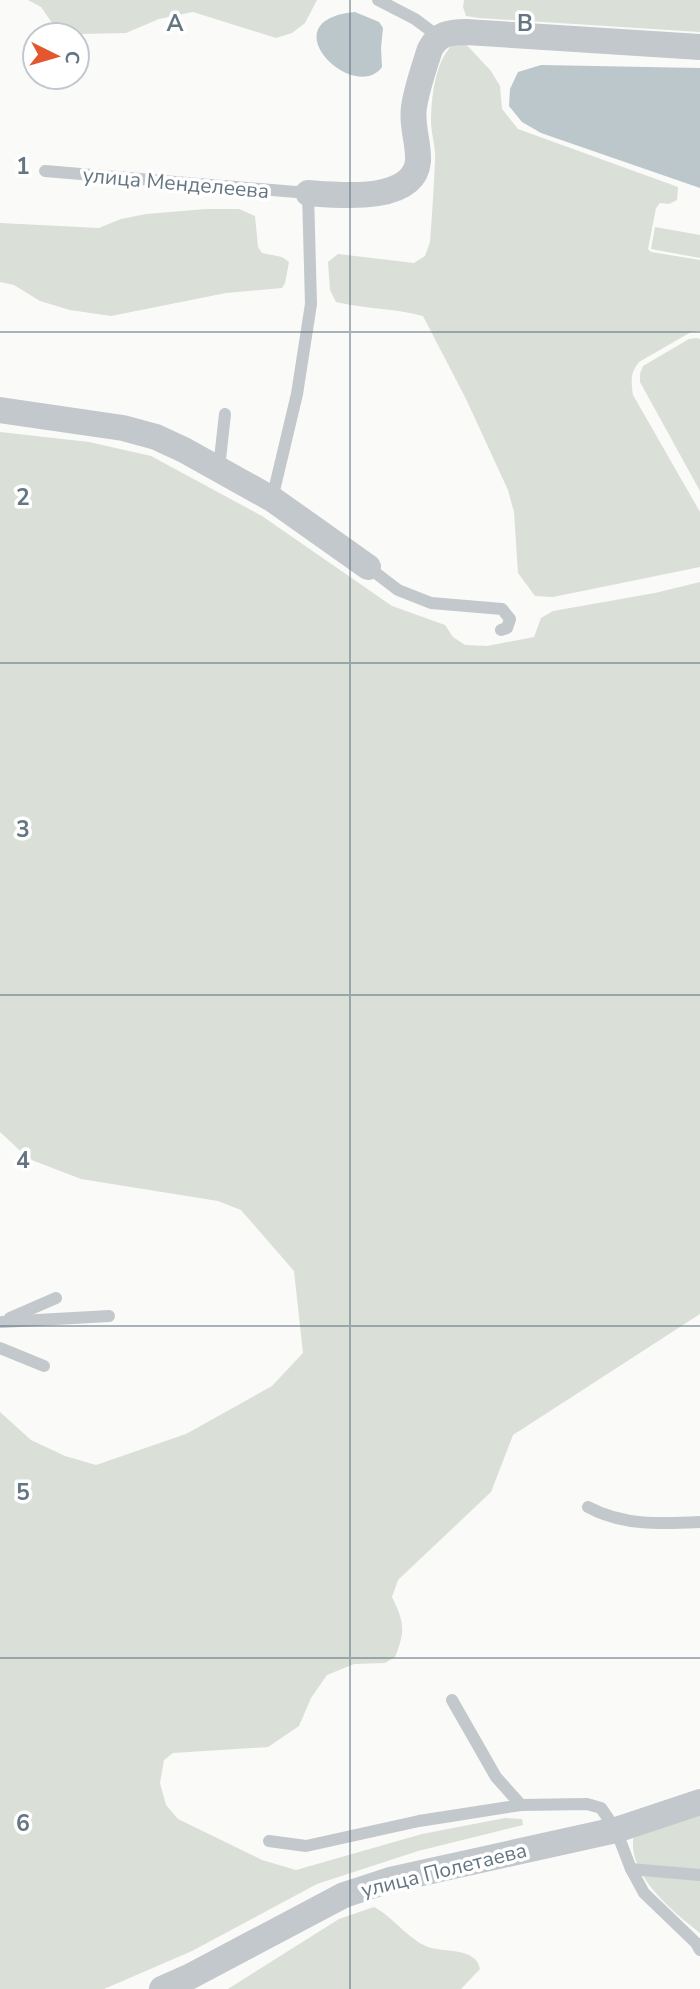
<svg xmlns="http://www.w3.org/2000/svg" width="700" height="1989" font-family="'Nunito Sans',sans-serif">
  <rect width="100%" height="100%" fill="#fafaf8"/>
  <g fill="#dadfd7">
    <path d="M 28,0 L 317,0 L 305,23 L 292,33 L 276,38 L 193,12 L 159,19 L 126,33 L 79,34 L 64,32 L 55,27 L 41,7 Z"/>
    <path d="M 464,0 L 700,0 L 700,32 L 479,18 L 466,16 L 463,7 Z"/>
    <path d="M 462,40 L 491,71 L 500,86 L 502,109 L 518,129 L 678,187 L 677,200 L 669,204 L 660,203 L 656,208 L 648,249 L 651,252 L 700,260 L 700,331 L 691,332 L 639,362 C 630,373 631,381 633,395 L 700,512 L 700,567 L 553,597 L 535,596 L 518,573 L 514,512 L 508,490 L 466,399 L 423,316 C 395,308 365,309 336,302 L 330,290 L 328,262 L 338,254 L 414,263 L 425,256 L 430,242 C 432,215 434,187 435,160 C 436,147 431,134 431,121 C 431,98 436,47 462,40 Z"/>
    <path d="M 206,209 L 239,209 L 255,216 L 258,247 L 262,253 L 282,257 L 289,262 L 285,283 L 282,288 L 226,293 L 111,316 L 70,310 L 40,301 L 14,285 L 0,282 L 0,223 L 99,228 L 121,219 L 146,214 Z"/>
    <path d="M 655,227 L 700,235 L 700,258 L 651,249 Z"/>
    <path d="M 697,338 L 700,339 L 700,491 L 640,382 L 640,374 L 643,366 L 689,339 Z"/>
    <path d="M 0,432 L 89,442 L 151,456 L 262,516 L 392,606 L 445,625 L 453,637 L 465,645 L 487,646 L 534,637 L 541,618 L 553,611 L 655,593 L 700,582 L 700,1314 L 513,1435 L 491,1492 L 398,1580 L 392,1597 C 404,1622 406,1630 395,1657 L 385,1663 L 354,1664 L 327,1675 L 311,1698 L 299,1726 L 268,1747 L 173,1753 L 164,1760 L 160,1783 L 166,1805 L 178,1819 L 262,1860 L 296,1870 L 422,1834 L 505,1818 L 522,1819 L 523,1825 L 418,1851 L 317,1884 L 192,1951 L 104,1989 L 0,1989 L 0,1412 L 31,1440 L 65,1456 L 96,1465 L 186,1434 L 272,1386 L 303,1353 L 294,1271 L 241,1210 L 218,1201 L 81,1179 L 29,1159 L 0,1132 Z"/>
    <path d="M 700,1815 L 700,1933 C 673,1912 625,1873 634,1834 Z"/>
    <path d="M 374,1907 C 393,1917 408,1939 428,1947 C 445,1953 476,1947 480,1969 L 461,1989 L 228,1989 L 339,1919 Z"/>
  </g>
  <g fill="#bbc7cb">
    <path d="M 355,12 L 379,22 L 383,28 L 381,48 L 382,67 C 354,105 267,20 355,12 Z"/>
    <path d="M 541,65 L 700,68 L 700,188 L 541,133 L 522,122 L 509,106 L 510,89 L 518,72 Z"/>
  </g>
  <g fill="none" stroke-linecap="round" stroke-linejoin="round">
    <g stroke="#c3c8cc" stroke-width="12">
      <path d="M 378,0 L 415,19 L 439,37"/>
      <path d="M 45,171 L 308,193 L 311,304 L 297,394 L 272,499"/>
      <path d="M 219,468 L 225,414"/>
      <path d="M 368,567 L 398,590 L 431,603 L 502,609 L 510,619 L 507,628 L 501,630"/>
      <path d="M 10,1318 L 56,1298"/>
      <path d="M 2,1322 L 109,1316"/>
      <path d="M 0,1348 L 44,1366"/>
      <path d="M 588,1507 C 623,1526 662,1524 700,1522"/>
      <path d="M 452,1700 L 496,1777 L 521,1805"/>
      <path d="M 269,1841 L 306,1846 L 419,1821 L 521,1805 L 587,1804 L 601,1808 L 616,1830 L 631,1869 L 644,1893 L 696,1943 L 700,1950"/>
      <path d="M 631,1869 L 700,1875"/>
    </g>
    <g stroke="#c3c8cc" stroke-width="26">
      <path d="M 308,193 C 337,195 414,204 418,161 C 419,143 411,125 414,107 C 417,87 424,68 430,49 C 438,34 449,32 466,32 L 700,47"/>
      <path d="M 0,410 L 123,428 L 156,437 L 184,450 L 272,499 L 368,567"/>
      <path d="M 162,1989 L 189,1977 L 344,1895 L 390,1880 L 616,1830 L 700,1802"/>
    </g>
  </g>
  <path fill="none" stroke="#657683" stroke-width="2" stroke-opacity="0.55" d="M 350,0 L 350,1989M 0,332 L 700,332M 0,663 L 700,663M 0,995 L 700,995M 0,1326 L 700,1326M 0,1658 L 700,1658"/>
  <g text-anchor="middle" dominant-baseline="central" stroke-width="7" stroke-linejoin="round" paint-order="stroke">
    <g font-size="21" fill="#657683" stroke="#fff">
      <text transform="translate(176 183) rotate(5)">улица Менделеева</text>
      <text transform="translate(444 1870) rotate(-14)">улица Полетаева</text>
    </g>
  </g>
  <g font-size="23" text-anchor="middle" font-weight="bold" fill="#657683" stroke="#fff" stroke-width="7" stroke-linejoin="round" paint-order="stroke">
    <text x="175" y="31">A</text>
    <text x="525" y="31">B</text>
    <text x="23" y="174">1</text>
    <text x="23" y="505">2</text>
    <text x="23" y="837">3</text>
    <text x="23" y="1168">4</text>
    <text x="23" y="1500">5</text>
    <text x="23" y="1831">6</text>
  </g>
  <g transform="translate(56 56) rotate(95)"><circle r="33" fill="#ffffff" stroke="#c1c8cd" stroke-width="2"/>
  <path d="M0-5L12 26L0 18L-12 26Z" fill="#e4572e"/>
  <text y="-10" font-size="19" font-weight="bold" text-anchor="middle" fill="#657683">С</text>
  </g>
</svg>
